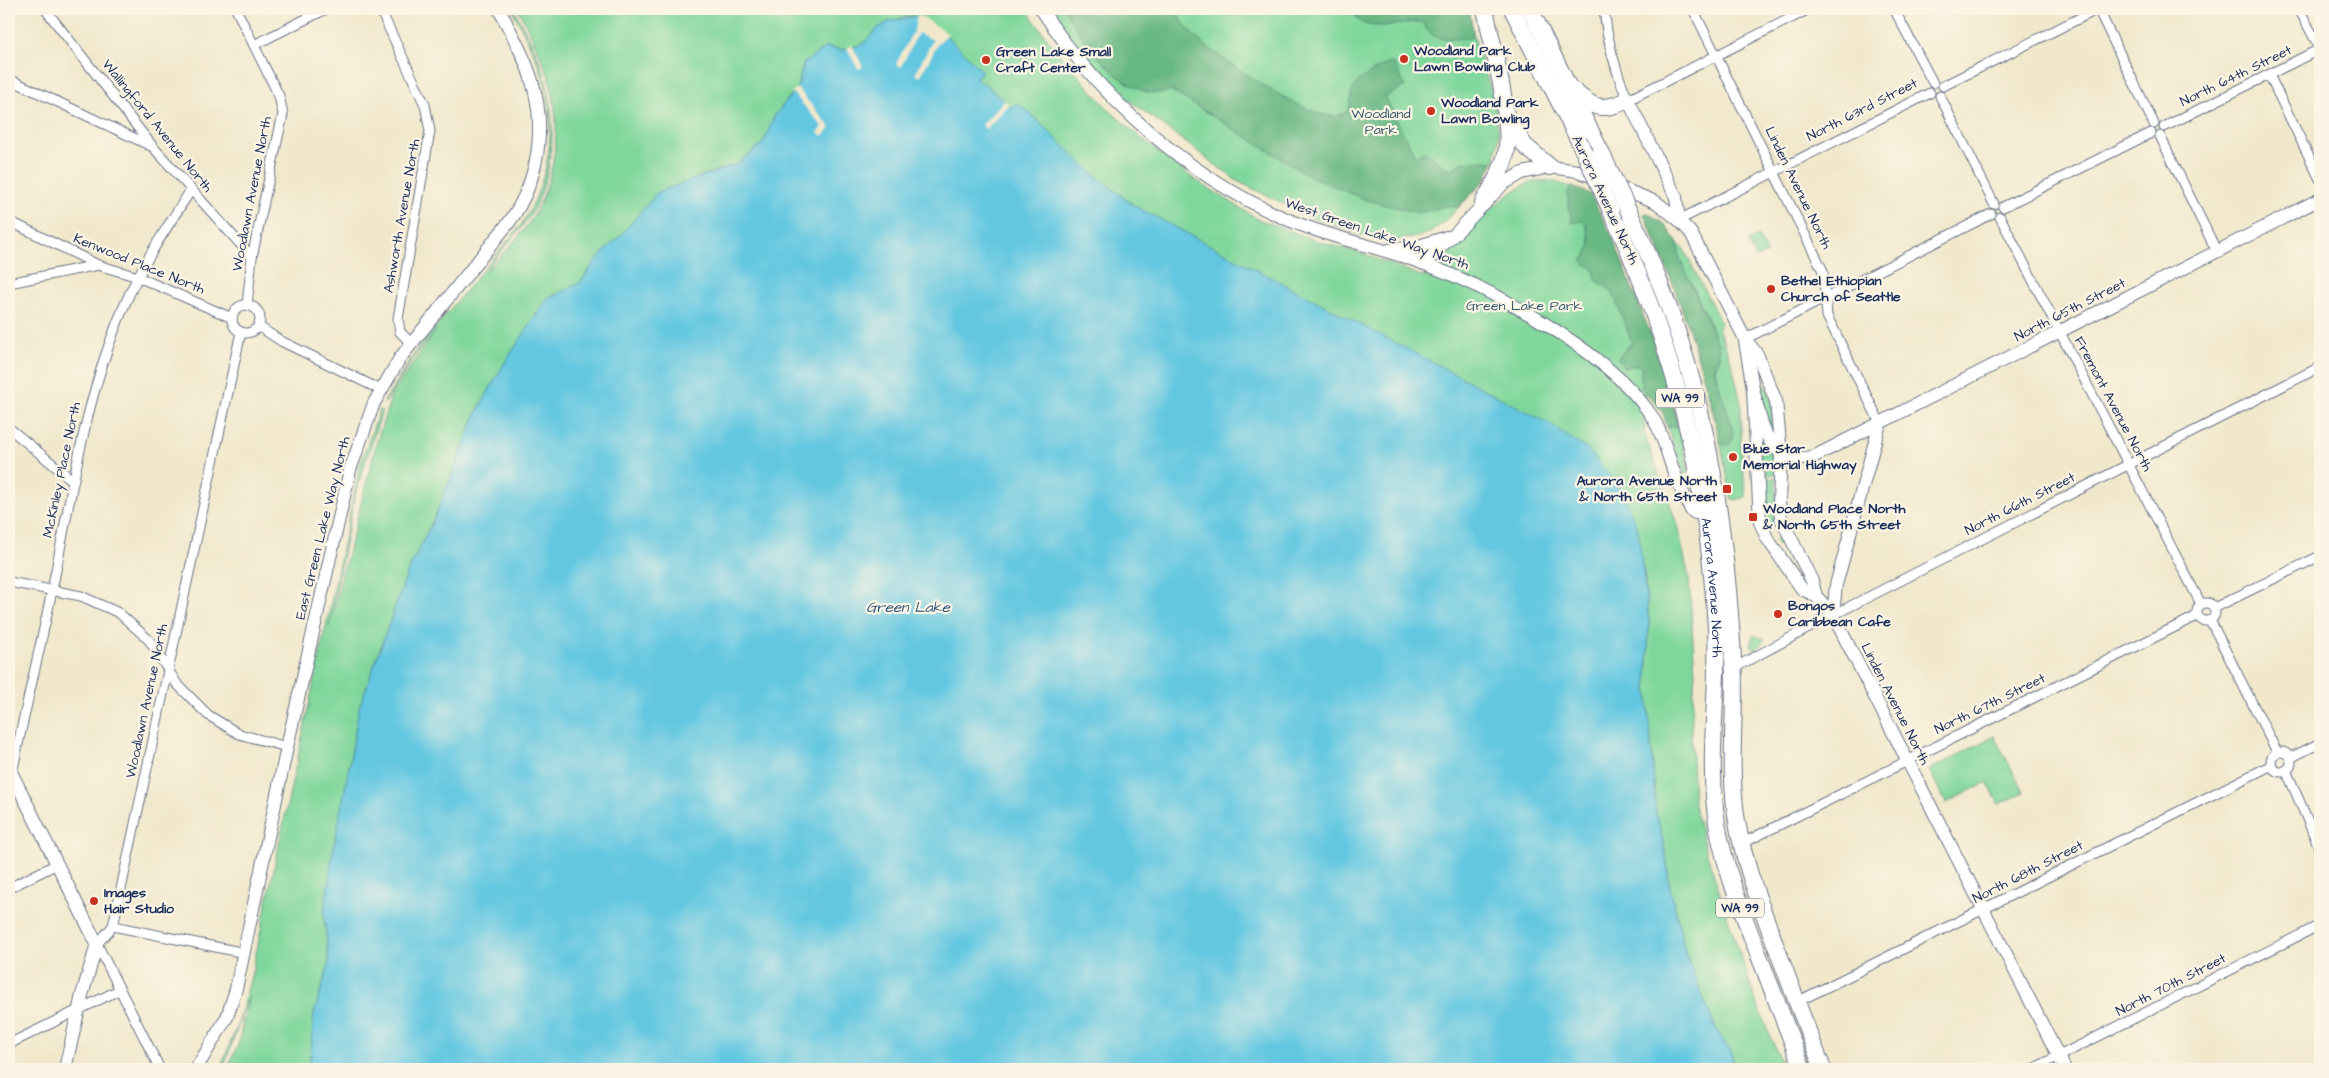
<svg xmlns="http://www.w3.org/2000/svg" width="2329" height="1078" font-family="'Architects Daughter',sans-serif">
  <rect width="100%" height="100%" fill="#fcf5e5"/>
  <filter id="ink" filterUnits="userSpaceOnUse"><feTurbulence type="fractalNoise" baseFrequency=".02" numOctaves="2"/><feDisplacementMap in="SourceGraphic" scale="10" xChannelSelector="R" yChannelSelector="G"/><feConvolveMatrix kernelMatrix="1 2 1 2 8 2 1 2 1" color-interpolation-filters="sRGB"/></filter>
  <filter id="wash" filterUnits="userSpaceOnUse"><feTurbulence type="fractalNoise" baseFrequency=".0096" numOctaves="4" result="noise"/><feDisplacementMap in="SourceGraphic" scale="20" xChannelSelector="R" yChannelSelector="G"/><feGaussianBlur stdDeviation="1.12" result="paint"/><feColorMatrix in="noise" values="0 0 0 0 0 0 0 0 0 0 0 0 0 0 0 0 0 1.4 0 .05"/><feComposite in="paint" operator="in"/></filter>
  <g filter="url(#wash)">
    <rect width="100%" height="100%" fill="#f1e8cc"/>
    <g fill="#80d79b" stroke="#4e837c">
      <path d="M 512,9 L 514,9 C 525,31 539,54 545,78 C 557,119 554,171 534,209 C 521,232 499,250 486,272 C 502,254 523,235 535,213 C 558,172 562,116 547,72 C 539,50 528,29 518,9 L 1026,9 L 1054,48 L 1109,110 L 1142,139 L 1194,179 L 1258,219 L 1320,242 L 1361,253 L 1424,277 C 1445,254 1505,188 1533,182 C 1550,179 1559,182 1574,189 L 1647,358 L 1644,433 L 1677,524 L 1689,578 L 1695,673 L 1691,734 L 1694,805 L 1705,848 L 1754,997 L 1784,1069 L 1735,1069 L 1731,1053 L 1715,1027 L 1686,955 L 1669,883 L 1666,855 L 1656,812 L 1647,687 L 1649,621 L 1644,570 L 1181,231 L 1133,205 L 1012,109 L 984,83 L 982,84 L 976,78 L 982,71 L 946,35 L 917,16 L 904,17 L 884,24 L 863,44 L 842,50 L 826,47 L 804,63 L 797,88 L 775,115 L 763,143 L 737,164 L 701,176 L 621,235 L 596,260 L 580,283 L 547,299 L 504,364 L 478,410 L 432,523 L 408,571 L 359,708 L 324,914 L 329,964 L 314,1014 L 309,1069 L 227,1069 L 238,1045 L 249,995 L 223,1069 L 220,1069 L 239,1021 L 253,969 L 255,969 L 253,967 L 296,764 L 299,761 L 297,761 L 360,465 L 380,409 L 382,411 L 354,498 L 329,627 L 377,441 L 392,394 L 437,329 L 414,357 L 385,403 L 384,402 L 420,345 L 521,225 C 550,181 558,126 542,75 C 535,52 522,30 512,9 Z"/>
      <path d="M 1052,9 L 1469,9 L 1474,37 L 1495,103 L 1499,137 L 1495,159 L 1484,181 L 1443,223 L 1431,232 L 1417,237 L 1389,241 L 1351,232 L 1317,220 L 1237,181 L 1125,97 L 1073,42 Z"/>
      <path d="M 1758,236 L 1767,253 L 1756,258 L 1748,241 Z"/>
      <path d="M 1677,242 L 1683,248 L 1721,323 L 1718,328 L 1732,364 L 1741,403 L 1741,444 L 1746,498 L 1732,500 L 1720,441 L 1725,445 L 1726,412 L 1715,370 L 1719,357 L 1709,322 L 1680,259 Z"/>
      <path d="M 1759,374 L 1772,399 L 1773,440 L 1767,420 Z"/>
      <path d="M 1679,426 L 1689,472 L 1684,474 L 1667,427 Z"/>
      <path d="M 1760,433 L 1776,457 L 1776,475 L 1761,475 Z"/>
      <path d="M 1776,478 L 1776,520 L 1767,527 L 1761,479 Z"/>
      <path d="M 1781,535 L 1808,584 L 1807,585 L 1775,540 Z"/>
      <path d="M 1753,635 L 1765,639 L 1755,652 L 1751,645 Z"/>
      <path d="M 1994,736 L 2024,792 L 1999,804 L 1987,782 L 1946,803 L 1929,770 Z"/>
    </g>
    <g fill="#68b883" stroke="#427470">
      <path d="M 1065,9 L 1176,9 C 1179,18 1186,27 1192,34 C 1210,53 1313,122 1336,116 C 1357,111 1346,100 1354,87 C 1360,77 1378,69 1388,63 L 1394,64 L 1405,86 L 1385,97 L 1415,156 L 1424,152 C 1433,156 1439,165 1447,168 C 1453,170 1457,165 1462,163 C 1472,160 1483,161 1494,162 L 1484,181 L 1459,207 L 1445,206 L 1419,213 L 1366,200 L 1308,175 L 1172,91 C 1166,92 1159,94 1153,93 C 1118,89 1080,38 1065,9 Z"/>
      <path d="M 1353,9 L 1469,9 L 1474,37 C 1461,38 1438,43 1429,32 C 1425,28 1426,25 1422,22 C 1401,21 1358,38 1353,9 Z"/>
      <path d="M 1572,186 L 1590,194 L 1612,236 L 1654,343 L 1679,426 L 1667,427 L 1663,413 L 1641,387 L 1641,366 L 1635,365 L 1624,368 L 1618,358 L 1632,342 L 1612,291 L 1596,280 L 1594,269 L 1582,262 L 1591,245 L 1586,225 L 1582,221 L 1572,223 L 1567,194 Z"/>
      <path d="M 1648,213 L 1664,224 L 1677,242 L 1680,259 L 1718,344 C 1718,348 1719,352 1719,356 C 1718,361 1714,366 1715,371 C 1717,390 1739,428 1731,443 L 1725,445 L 1720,441 C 1702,363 1677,288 1644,214 Z"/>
    </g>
    <path fill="#63c7e1" stroke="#3f7ba0" d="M 917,16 L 946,35 L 982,71 L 976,78 L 982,84 L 984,83 L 1011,108 L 1016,103 L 1031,114 L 1084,166 L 1133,205 L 1548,423 L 1588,450 L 1614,480 L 1626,501 L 1638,530 L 1649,621 L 1647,687 L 1656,812 L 1666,855 L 1669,883 L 1686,955 L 1715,1027 L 1731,1053 L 1735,1069 L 309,1069 L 314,1014 L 329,964 L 324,914 L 333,851 L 350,762 L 359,708 L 408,571 L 432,523 L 478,410 L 504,364 L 547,299 L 580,283 L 596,260 L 621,235 L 658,192 L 737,164 L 763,143 L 775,115 L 797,88 L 804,63 L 826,47 L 842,50 L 863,44 L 878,28 L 890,21 Z"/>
    <g fill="#f1e8cc">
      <path d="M 917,16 L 923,17 L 948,34 L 938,43 L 920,77 L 915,74 L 933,40 L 918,33 L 901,67 L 896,64 L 914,30 Z"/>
      <path d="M 852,45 L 863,67 L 858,69 L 847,48 Z"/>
      <path d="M 797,88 L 831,128 L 822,136 L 818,132 L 823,127 L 792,92 Z"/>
      <path d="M 1005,100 L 1009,105 L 986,129 L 982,125 Z"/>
    </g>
  </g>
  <g filter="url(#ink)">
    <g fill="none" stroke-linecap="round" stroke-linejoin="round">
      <g stroke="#667084" stroke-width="11">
        <g id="street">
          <path d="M 45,9 L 153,147 L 252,257"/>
          <path d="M 236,9 L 279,96 L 283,114 L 252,257 L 247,305"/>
          <path d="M 380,9 L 425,105 L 430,131 L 398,319 L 400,332 L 411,343"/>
          <path d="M 1604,9 C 1607,41 1615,70 1628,100 L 1809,9"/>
          <path d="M 1693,9 L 1823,271 L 1827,316 L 1880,423"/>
          <path d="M 1894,9 L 1933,83"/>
          <path d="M 2299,9 L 2320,49"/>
          <path d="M 2101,15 L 2154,124"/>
          <path d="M 254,45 L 326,9"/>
          <path d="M 2269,75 L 2320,179"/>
          <path d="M 9,79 L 151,146"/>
          <path d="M 1943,86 L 2090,13"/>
          <path d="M 1940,96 L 1994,204"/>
          <path d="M 2164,127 L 2320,49"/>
          <path d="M 2160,136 L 2217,252"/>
          <path d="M 2003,207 L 2151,133"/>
          <path d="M 2000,217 L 2201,604"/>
          <path d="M 1679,220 L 1930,93"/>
          <path d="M 9,221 L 98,265 L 138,277 L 232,318"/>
          <path d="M 9,283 L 98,265"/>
          <circle cx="246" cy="319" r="14"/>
          <path d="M 258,326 L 281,341 L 381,390"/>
          <path d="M 1745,339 L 1991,214"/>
          <path d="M 9,428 L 72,480"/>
          <path d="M 9,582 L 81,596 L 119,613 L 149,640 L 177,684 L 208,715 L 239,734 L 287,747"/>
          <circle cx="2206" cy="612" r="9"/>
          <path d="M 2214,608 L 2320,556"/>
          <path d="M 2210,620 L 2277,752"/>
          <path d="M 1734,668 L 1833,615 L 2320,367"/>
          <circle cx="2281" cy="762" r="10"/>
          <path d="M 2290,758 L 2320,743"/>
          <path d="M 2286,770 L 2320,849"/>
          <path d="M 12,774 C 24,712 40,651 52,590 C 72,493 85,396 125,304 C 142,264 167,227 191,190"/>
          <path d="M 1741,844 L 2197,616"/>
          <path d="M 9,888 L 57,864"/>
          <path d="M 113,926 L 245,953"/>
          <path d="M 1797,1002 L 2272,765"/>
          <path d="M 9,1044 L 119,990"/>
          <path d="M 160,1069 L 97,944 L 113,926 L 241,332"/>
          <path d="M 2033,1069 L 2320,925"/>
        </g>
      </g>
      <g stroke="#667084" stroke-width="14">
        <g id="secondary">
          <path d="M 1041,9 C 1100,98 1186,175 1284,218 C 1329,238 1377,246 1422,263 C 1493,289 1605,350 1649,412 C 1662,430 1667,454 1675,475 C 1679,487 1686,498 1691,510 L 1695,513 L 1704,513"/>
          <path d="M 1628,100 L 1676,197 L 1679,220"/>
          <path d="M 1389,250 L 1416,247 L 1447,237"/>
          <path d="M 1422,263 L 1455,234 L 1503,184 L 1522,173 L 1550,167 L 1578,171 L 1656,202 L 1679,220 L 1691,233 L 1745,339 L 1757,354 L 1776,401 L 1781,454 L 1779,502 L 1781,518 L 1812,581 L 1816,596"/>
          <path d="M 1745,341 L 1753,389 L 1760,522 L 1767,538 L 1802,589 L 1816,596 L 1833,615"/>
          <path d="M 1753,389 C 1762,423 1767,469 1815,456 L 2320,199"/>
          <path d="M 1880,423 L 1836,585 L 1833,615 L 2065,1069"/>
          <path d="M 9,768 L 97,944 L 82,995 L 65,1069"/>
          <path d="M 196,1069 L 227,1017 L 236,989 L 287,747 L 350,470 L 374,403 L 400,358 L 510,221 C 539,180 547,126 531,78 C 524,54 510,31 499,9"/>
        </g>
      </g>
      <g stroke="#667084" stroke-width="18">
        <g id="highway">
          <path d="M 1512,9 L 1579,141"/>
          <path d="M 1530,9 L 1601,152"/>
          <path d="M 1574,91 C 1595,110 1602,111 1628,100"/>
          <path d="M 1507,119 L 1525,146 L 1550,167"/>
          <path d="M 1483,203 C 1491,188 1502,172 1506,154 C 1513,122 1492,44 1485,9"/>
          <path id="s1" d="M 1611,211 C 1673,343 1709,483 1716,629 C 1719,696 1706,762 1718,829 C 1726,871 1741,909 1756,948 C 1772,989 1787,1029 1803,1069"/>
          <path d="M 1631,216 C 1700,362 1724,498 1733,658 C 1737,716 1727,768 1738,827 C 1745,866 1760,903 1774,941 C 1790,984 1806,1026 1823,1069"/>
        </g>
      </g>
      <use href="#street" stroke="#fff" stroke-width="9"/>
      <use href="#secondary" stroke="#fff" stroke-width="12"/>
      <use href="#highway" stroke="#fff" stroke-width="16"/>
      <g stroke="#667084" stroke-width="18" stroke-linecap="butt">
        <g id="highway-bridge">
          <path d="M 1579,141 L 1611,211"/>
          <path d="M 1601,152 L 1631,216"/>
        </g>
      </g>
      <use href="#highway-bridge" stroke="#fff" stroke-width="16"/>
    </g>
  </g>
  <g fill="#c8321e" stroke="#fcf5e5" stroke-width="2">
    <circle cx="1404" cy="59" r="5"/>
    <circle cx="986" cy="60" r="5"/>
    <circle cx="1431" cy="111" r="5"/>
    <circle cx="1771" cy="289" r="5"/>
    <circle cx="1733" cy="457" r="5"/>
    <rect x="1722" y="484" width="10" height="10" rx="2.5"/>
    <rect x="1748" y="512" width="10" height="10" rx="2.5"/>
    <circle cx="1778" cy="614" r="5"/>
    <circle cx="94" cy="901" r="5"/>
  </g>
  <g text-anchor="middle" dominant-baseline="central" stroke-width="4.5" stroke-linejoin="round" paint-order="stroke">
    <g fill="#fcf5e5" stroke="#5e6a86" stroke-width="1">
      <rect x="1656" y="388.5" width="48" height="19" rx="4"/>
      <rect x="1716" y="898.5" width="48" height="19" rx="4"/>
    </g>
    <g font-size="12" font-weight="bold" fill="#1b2f5e">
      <text x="1680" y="398">WA 99</text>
      <text x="1740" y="908">WA 99</text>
    </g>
    <g font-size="14" font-weight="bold" fill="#1b2f5e" stroke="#fcf5e5" text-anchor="start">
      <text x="1414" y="51">Woodland Park<tspan x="1414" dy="16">Lawn Bowling Club</tspan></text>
      <text x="996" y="52">Green Lake Small<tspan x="996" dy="16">Craft Center</tspan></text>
      <text x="1441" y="103">Woodland Park<tspan x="1441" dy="16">Lawn Bowling</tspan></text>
      <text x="1781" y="281">Bethel Ethiopian<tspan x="1781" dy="16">Church of Seattle</tspan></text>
      <text x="1743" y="449">Blue Star<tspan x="1743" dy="16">Memorial Highway</tspan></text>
      <text x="1717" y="481" text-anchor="end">Aurora Avenue North<tspan x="1717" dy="16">&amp; North 65th Street</tspan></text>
      <text x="1763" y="509">Woodland Place North<tspan x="1763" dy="16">&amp; North 65th Street</tspan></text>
      <text x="1788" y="606">Bongos<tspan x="1788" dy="16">Caribbean Cafe</tspan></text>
      <text x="104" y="893">Images<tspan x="104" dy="16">Hair Studio</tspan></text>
    </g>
    <g font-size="14" fill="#1b2f5e" stroke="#fcf5e5">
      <text transform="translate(2236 76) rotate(-26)">North 64th Street</text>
      <text transform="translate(1862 110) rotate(-27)">North 63rd Street</text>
      <text transform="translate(157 126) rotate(51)">Wallingford Avenue North</text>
      <text transform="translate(1798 188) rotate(64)">Linden Avenue North</text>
      <text transform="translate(252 194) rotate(-79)">Woodlawn Avenue North</text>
      <text transform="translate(1605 200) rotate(65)">Aurora Avenue North</text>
      <text transform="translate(402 216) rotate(-80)">Ashworth Avenue North</text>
      <text transform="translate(1377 234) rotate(19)">West Green Lake Way North</text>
      <text transform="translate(139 264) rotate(22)">Kenwood Place North</text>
      <text transform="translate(2070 310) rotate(-27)">North 65th Street</text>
      <text transform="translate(2113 404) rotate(62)">Fremont Avenue North</text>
      <text transform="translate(62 470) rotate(-78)">McKinley Place North</text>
      <text transform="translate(2020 504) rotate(-27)">North 66th Street</text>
      <text transform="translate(323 528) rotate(-76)">East Green Lake Way North</text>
      <text stroke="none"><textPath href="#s1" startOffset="392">Aurora Avenue North</textPath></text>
      <text transform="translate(147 701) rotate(-78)">Woodlawn Avenue North</text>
      <text transform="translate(1895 704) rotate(63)">Linden Avenue North</text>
      <text transform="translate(1990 704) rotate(-26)">North 67th Street</text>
      <text transform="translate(2028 872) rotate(-27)">North 68th Street</text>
      <text transform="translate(2171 985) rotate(-27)">North 70th Street</text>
    </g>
    <g font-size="14" fill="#34596d" stroke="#fcf5e5">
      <text x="1381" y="114">Woodland<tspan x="1381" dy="16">Park</tspan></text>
      <text x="1524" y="306">Green Lake Park</text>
    </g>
    <g font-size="15" font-style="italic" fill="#2d557f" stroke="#fcf5e5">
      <text x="908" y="607">Green Lake</text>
    </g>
  </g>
  <rect width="2329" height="1078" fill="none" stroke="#fcf5e5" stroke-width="30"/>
</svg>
